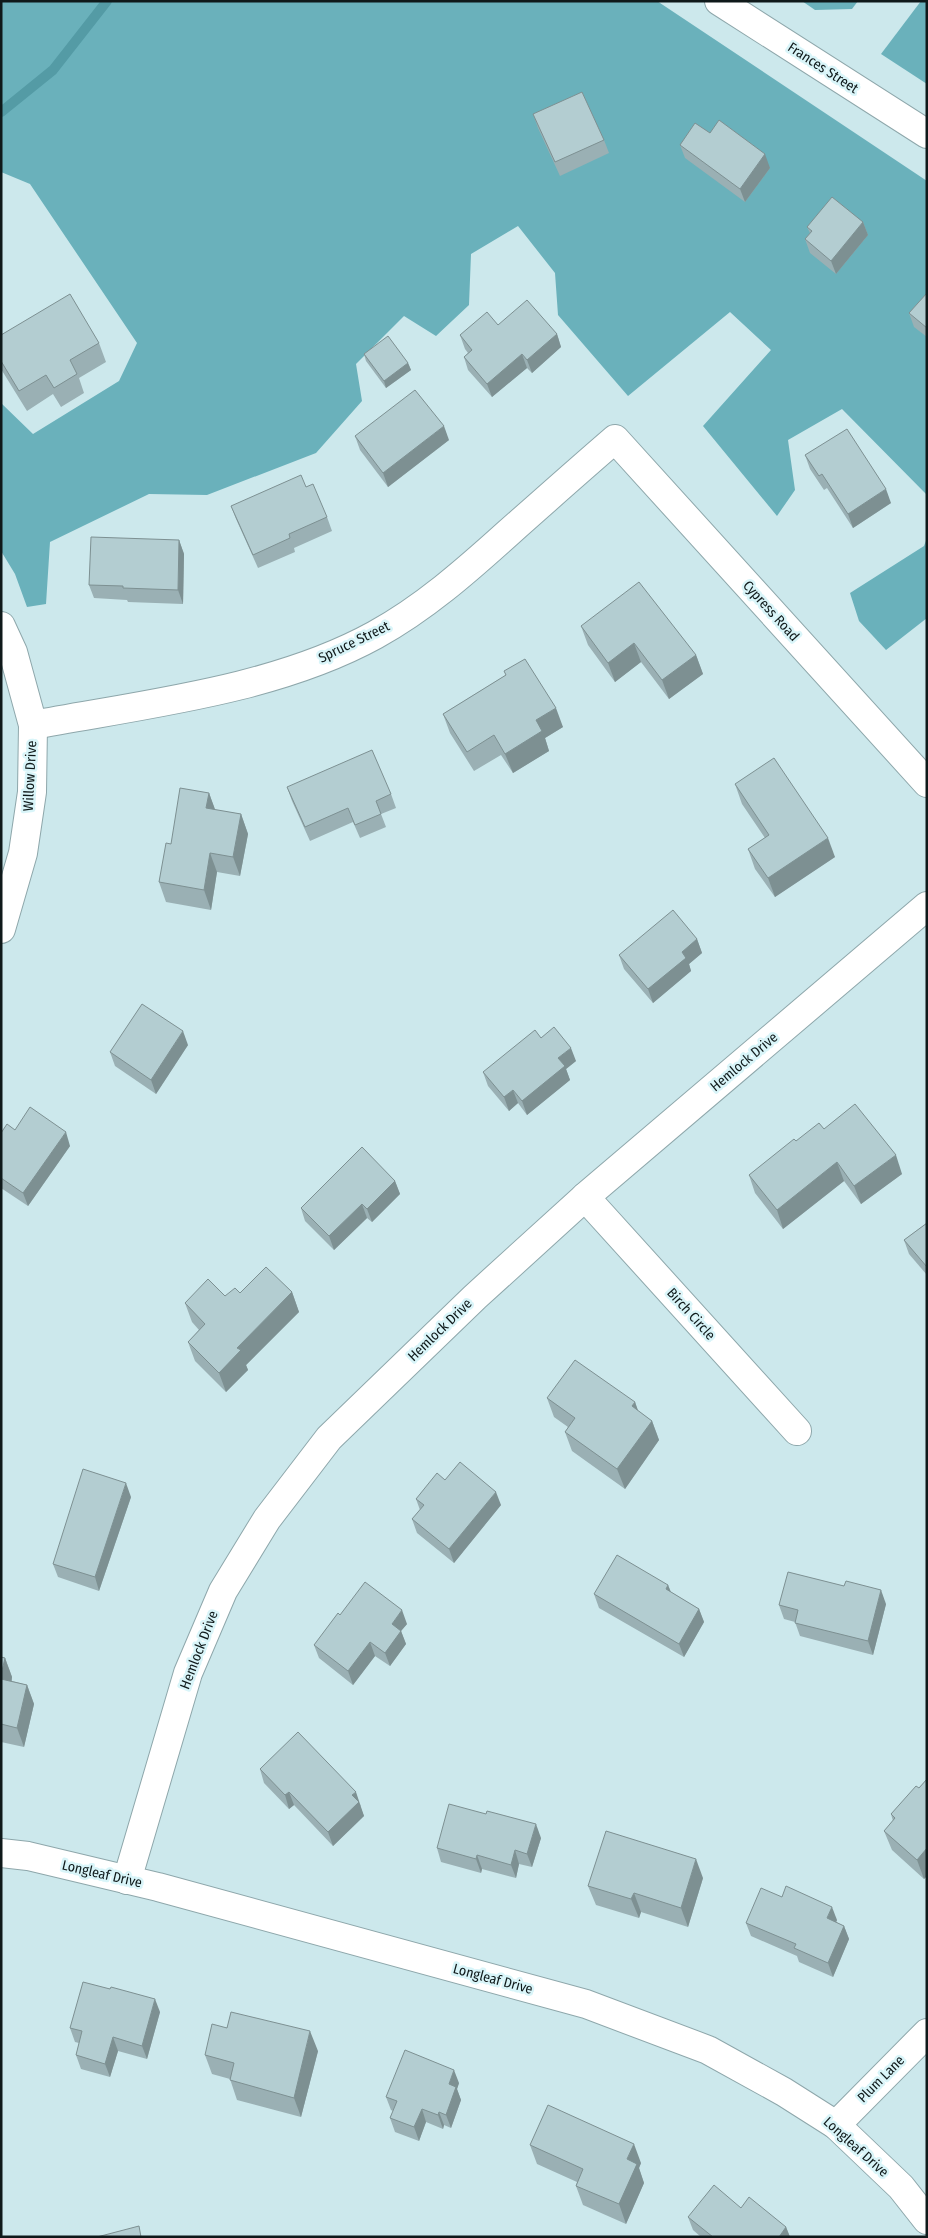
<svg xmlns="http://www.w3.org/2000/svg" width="928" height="2238" font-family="'Fira Sans Condensed',sans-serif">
  <rect width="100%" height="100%" fill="#cce8ec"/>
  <g fill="#6ab1bb">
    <path d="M 1,1 L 657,1 L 927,181 L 927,495 L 842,409 L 788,440 L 795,490 L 777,516 L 703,426 L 771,350 L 730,312 L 628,396 L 558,315 L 555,273 L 518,226 L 471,254 L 469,305 L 436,336 L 404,316 L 356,364 L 362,401 L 316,453 L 207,495 L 149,494 L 50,542 L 46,604 L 27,607 L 15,574 L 1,551 L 1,403 L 33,434 L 119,381 L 137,343 L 30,184 L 1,172 Z"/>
    <path d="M 802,1 L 858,1 L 852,9 L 815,10 Z"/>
    <path d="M 921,1 L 927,1 L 927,84 L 881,54 Z"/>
    <path d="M 927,538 L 927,618 L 886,650 L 859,621 L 850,593 L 924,546 Z"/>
  </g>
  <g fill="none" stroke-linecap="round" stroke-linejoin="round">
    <path stroke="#549ba5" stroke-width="10" d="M 1,112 L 53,70 L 107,1"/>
    <g stroke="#8ea7ab" stroke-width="30">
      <g id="street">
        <path d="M 719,1 L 927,134"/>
        <path d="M 1,626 L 13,652 L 33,725 L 32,792 L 23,853 L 1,929"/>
        <path d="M 33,725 C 145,704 275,690 375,635 C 424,608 466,571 507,534 C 543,502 579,470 615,439 L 927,783"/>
        <path d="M 585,1197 L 797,1431"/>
        <path d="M 1,1853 L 28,1856 L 158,1887 L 586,2004 L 708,2050 L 784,2092 L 836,2125 L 901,2187 L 927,2220"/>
        <path d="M 127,1880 L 188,1673 L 223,1591 L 267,1519 L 329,1438 L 475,1297 L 585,1197 L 927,906"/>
        <path d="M 836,2125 L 927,2033"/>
      </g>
    </g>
    <use href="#street" stroke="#fff" stroke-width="28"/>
  </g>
  <g fill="#9ab0b4">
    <path d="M 533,114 L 604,140 L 609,153 L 560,176 L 538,128 Z"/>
    <path d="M 710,133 L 770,168 L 745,202 L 685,158 L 680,145 Z"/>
    <path d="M 863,222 L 868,235 L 836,274 L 810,253 L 805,239 L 810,233 L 807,227 Z"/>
    <path d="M 927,293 L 927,337 L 914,327 L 909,313 Z"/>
    <path d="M 498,325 L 557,334 L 561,347 L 532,373 L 527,368 L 492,397 L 468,370 L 464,357 L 468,353 L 465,349 L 460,335 Z"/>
    <path d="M 1,335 L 99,343 L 106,362 L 79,378 L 84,393 L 61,407 L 53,394 L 27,411 L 1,369 Z"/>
    <path d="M 364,354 L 408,363 L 411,370 L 386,388 L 366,361 Z"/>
    <path d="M 355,436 L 449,440 L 388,487 L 360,450 Z"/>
    <path d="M 805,455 L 891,503 L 853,528 L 827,488 L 824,490 L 810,469 Z"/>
    <path d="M 306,487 L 327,517 L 332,531 L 294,548 L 295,552 L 258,568 L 236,519 L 231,506 Z"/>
    <path d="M 179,540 L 184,554 L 183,604 L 128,602 L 127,600 L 94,598 L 89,585 Z"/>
    <path d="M 581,626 L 696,655 L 703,674 L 669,699 L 641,662 L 615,682 L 588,645 Z"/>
    <path d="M 504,671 L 563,727 L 545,738 L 549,751 L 513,773 L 501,755 L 474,771 L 450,733 L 443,714 L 506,675 Z"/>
    <path d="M 735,784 L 835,857 L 775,897 L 755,869 L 748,849 L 765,838 L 742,804 Z"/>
    <path d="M 287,787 L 391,794 L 396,808 L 381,814 L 386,827 L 360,838 L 353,822 L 310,841 L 292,801 Z"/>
    <path d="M 209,793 L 215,810 L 241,814 L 248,834 L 240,876 L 217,872 L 211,910 L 166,902 L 159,882 L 171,844 Z"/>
    <path d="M 697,939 L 702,953 L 689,964 L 691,971 L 653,1003 L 624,969 L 619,955 Z"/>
    <path d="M 541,1038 L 576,1061 L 566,1069 L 570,1080 L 527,1115 L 518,1103 L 509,1111 L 488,1086 L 483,1072 Z"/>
    <path d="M 188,1045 L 156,1094 L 115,1066 L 110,1052 Z"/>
    <path d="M 824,1129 L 902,1174 L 861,1204 L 844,1181 L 783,1229 L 755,1193 L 749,1175 L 796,1141 Z"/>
    <path d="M 15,1130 L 70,1146 L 28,1206 L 1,1188 L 1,1133 Z"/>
    <path d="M 395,1181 L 400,1194 L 372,1222 L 367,1218 L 334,1250 L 305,1221 L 301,1208 Z"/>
    <path d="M 927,1223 L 927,1275 L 909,1254 L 904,1240 Z"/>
    <path d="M 292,1292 L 299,1312 L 246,1365 L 248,1370 L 226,1392 L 195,1361 L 188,1342 L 199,1330 L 192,1322 L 185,1303 L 225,1296 L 240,1293 Z"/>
    <path d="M 547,1398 L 635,1402 L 638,1411 L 652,1421 L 659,1440 L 625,1489 L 572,1451 L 565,1432 L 568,1427 L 554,1417 Z"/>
    <path d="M 445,1480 L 501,1505 L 454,1563 L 417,1533 L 412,1519 L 420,1510 L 416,1499 Z"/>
    <path d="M 131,1497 L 99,1591 L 58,1577 L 53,1564 Z"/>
    <path d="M 668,1585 L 671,1592 L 699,1609 L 704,1622 L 684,1657 L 599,1608 L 594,1594 Z"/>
    <path d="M 886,1604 L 873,1655 L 800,1636 L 795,1622 L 784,1619 L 779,1605 Z"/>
    <path d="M 340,1615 L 407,1624 L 401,1631 L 406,1644 L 390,1666 L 375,1656 L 353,1685 L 319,1658 L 314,1645 Z"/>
    <path d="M 1,1657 L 5,1658 L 12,1677 L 12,1681 L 27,1685 L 34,1704 L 24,1747 L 1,1742 Z"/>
    <path d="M 260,1769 L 361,1805 L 360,1806 L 364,1816 L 333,1846 L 294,1805 L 289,1809 L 264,1783 Z"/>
    <path d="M 927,1779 L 927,1876 L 924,1879 L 892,1850 L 884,1831 L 893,1821 L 891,1814 L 919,1788 Z"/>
    <path d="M 541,1838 L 532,1867 L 519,1864 L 516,1878 L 482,1869 L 481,1873 L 441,1862 L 437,1848 Z"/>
    <path d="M 703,1878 L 688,1927 L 641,1912 L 639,1918 L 596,1905 L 588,1886 Z"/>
    <path d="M 837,1920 L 836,1922 L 844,1926 L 849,1939 L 833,1977 L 799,1962 L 797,1956 L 751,1936 L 746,1923 Z"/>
    <path d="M 160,2012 L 147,2059 L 118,2051 L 110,2077 L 81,2069 L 76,2055 L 79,2043 L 75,2042 L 70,2028 Z"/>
    <path d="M 318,2051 L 301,2117 L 237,2100 L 230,2079 L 212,2074 L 205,2055 Z"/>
    <path d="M 459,2083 L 457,2089 L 461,2100 L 451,2128 L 444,2125 L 443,2129 L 426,2122 L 419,2141 L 395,2132 L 390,2118 L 393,2111 L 391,2110 L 386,2097 Z"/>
    <path d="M 530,2145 L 641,2163 L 639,2168 L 644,2183 L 626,2224 L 583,2205 L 576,2186 L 577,2182 L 537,2164 Z"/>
    <path d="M 741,2208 L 786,2227 L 790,2237 L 701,2237 L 693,2230 L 688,2217 Z"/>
  </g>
  <g fill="#7d9092">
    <path d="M 765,154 L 770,168 L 745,202 L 740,189 Z"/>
    <path d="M 863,222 L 868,235 L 836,274 L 831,261 Z"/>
    <path d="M 557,334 L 561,347 L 532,373 L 527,360 Z"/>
    <path d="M 522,354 L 527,368 L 492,397 L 487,384 Z"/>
    <path d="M 408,363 L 411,370 L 386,388 L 384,381 Z"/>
    <path d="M 444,426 L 449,440 L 388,487 L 383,473 Z"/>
    <path d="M 886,489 L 891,503 L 853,528 L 848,514 Z"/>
    <path d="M 179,540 L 184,554 L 183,604 L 178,590 Z"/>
    <path d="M 634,643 L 641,662 L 615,682 L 608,663 Z"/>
    <path d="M 696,655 L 703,674 L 669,699 L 662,680 Z"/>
    <path d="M 556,708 L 563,727 L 545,738 L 549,751 L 513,773 L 505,754 L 536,720 Z"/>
    <path d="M 209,793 L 216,812 L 206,808 Z"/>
    <path d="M 241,814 L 248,834 L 240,876 L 233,857 Z"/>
    <path d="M 828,838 L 835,857 L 775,897 L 768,878 Z"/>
    <path d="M 210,853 L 217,872 L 211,910 L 204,890 Z"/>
    <path d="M 697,939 L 702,953 L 689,964 L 691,971 L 653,1003 L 648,989 L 682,952 Z"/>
    <path d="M 183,1031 L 188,1045 L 156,1094 L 151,1080 Z"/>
    <path d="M 571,1048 L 576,1061 L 566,1069 L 570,1080 L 527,1115 L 522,1101 L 558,1058 Z"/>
    <path d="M 513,1090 L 518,1103 L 509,1111 L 504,1097 Z"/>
    <path d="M 66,1132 L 70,1146 L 28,1206 L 23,1193 Z"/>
    <path d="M 896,1155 L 902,1174 L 861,1204 L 854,1186 Z"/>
    <path d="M 837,1162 L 844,1181 L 783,1229 L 777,1210 Z"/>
    <path d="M 395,1181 L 400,1194 L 372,1222 L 367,1209 Z"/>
    <path d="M 362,1204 L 367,1218 L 334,1250 L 329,1236 Z"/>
    <path d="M 292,1292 L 299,1312 L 246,1365 L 248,1370 L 226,1392 L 219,1373 L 237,1348 Z"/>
    <path d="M 635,1402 L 642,1422 L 632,1406 Z"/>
    <path d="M 652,1421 L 659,1440 L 625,1489 L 617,1469 Z"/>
    <path d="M 126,1483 L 131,1497 L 99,1591 L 95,1577 Z"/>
    <path d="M 496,1492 L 501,1505 L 454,1563 L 449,1549 Z"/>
    <path d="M 668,1585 L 673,1598 L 666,1589 Z"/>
    <path d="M 881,1590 L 886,1604 L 873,1655 L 868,1641 Z"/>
    <path d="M 699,1609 L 704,1622 L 684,1657 L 679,1644 Z"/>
    <path d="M 402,1610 L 407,1624 L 401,1631 L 406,1644 L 390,1666 L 385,1653 L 392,1624 Z"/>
    <path d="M 370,1642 L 375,1656 L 353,1685 L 348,1671 Z"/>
    <path d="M 5,1658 L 12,1677 L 8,1698 L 1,1680 L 1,1675 Z"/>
    <path d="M 27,1685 L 34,1704 L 24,1747 L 17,1728 Z"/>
    <path d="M 289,1792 L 294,1805 L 289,1809 L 285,1795 Z"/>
    <path d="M 356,1792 L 364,1816 L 333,1846 L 328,1832 L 352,1795 Z"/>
    <path d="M 536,1824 L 541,1838 L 532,1867 L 527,1854 Z"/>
    <path d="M 927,1848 L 927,1876 L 924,1879 L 917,1860 Z"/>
    <path d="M 515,1850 L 519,1864 L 516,1878 L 511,1865 Z"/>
    <path d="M 477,1855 L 482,1869 L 481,1873 L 476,1859 Z"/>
    <path d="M 696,1859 L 703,1878 L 688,1927 L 681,1908 Z"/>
    <path d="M 634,1893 L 641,1912 L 639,1918 L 631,1899 Z"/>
    <path d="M 832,1907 L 837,1920 L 832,1932 L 827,1918 Z"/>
    <path d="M 844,1926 L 849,1939 L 833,1977 L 828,1963 Z"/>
    <path d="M 155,1999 L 160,2012 L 147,2059 L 142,2046 Z"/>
    <path d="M 310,2031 L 318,2051 L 301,2117 L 294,2098 Z"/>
    <path d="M 113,2037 L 118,2051 L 110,2077 L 105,2064 Z"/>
    <path d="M 454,2070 L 459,2083 L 457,2089 L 461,2100 L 451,2128 L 446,2115 L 449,2084 Z"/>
    <path d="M 422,2109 L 426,2122 L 419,2141 L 414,2127 Z"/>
    <path d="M 439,2112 L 444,2125 L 443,2129 L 438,2115 Z"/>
    <path d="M 634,2144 L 641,2163 L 639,2168 L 644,2183 L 626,2224 L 619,2204 L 627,2159 Z"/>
    <path d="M 786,2227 L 790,2237 L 779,2237 Z"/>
  </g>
  <g fill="#b3cdd1" stroke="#7d9092">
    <path d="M 582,92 L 604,140 L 555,162 L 533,114 Z"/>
    <path d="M 719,120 L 765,154 L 740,189 L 680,145 L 695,123 L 710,133 Z"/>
    <path d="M 832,197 L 863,222 L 831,261 L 805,239 L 812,231 L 807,227 Z"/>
    <path d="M 927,293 L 927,328 L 909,313 Z"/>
    <path d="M 70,294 L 99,343 L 70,360 L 77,374 L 54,388 L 46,375 L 19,391 L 1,361 L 1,335 Z"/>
    <path d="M 527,300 L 557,334 L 527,360 L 522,354 L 487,384 L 464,357 L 472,350 L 460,335 L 487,312 L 498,325 Z"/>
    <path d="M 388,336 L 408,363 L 384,381 L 364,354 Z"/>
    <path d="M 415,390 L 444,426 L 383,473 L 355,436 Z"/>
    <path d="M 847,429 L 886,489 L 848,514 L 822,474 L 819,476 L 805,455 Z"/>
    <path d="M 301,475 L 306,487 L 313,484 L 327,517 L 289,534 L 290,538 L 253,555 L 231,506 Z"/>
    <path d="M 91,537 L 179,540 L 178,590 L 123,588 L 123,586 L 89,585 Z"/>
    <path d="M 639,582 L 696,655 L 662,680 L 634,643 L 608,663 L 581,626 Z"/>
    <path d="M 525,659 L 556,708 L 536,720 L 542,731 L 505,754 L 494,735 L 467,752 L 443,714 L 506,675 L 504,671 Z"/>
    <path d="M 372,750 L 391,794 L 376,801 L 381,814 L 355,825 L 348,808 L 305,827 L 287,787 Z"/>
    <path d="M 774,758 L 828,838 L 768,878 L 748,849 L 769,835 L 735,784 Z"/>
    <path d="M 180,788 L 209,793 L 206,808 L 241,814 L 233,857 L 210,853 L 204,890 L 159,882 L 166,843 L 171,844 Z"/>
    <path d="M 673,910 L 697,939 L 682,952 L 686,958 L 648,989 L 619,955 Z"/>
    <path d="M 142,1004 L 183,1031 L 151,1080 L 110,1052 Z"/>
    <path d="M 554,1027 L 571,1048 L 558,1058 L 565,1066 L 522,1101 L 513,1090 L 504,1097 L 483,1072 L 535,1030 L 541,1038 Z"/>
    <path d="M 855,1104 L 896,1155 L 854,1186 L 837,1162 L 777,1210 L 749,1175 L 794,1139 L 796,1141 L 819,1123 L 824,1129 Z"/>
    <path d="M 30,1107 L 66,1132 L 23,1193 L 1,1178 L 1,1133 L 7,1124 L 15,1130 Z"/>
    <path d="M 362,1147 L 395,1181 L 367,1209 L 362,1204 L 329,1236 L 301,1208 Z"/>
    <path d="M 927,1223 L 927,1267 L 904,1240 Z"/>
    <path d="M 266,1267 L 292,1292 L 237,1348 L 241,1350 L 219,1373 L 188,1342 L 205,1324 L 185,1303 L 208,1279 L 225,1296 L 235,1288 L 240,1293 Z"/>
    <path d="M 575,1360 L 635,1402 L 632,1406 L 652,1421 L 617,1469 L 565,1432 L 575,1418 L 547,1398 Z"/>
    <path d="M 460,1462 L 496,1492 L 449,1549 L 412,1519 L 424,1505 L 416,1499 L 437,1473 L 445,1480 Z"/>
    <path d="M 83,1469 L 126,1483 L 95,1577 L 53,1564 Z"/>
    <path d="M 617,1555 L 668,1585 L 666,1589 L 699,1609 L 679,1644 L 594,1594 Z"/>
    <path d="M 788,1572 L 844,1586 L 846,1581 L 881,1590 L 868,1641 L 795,1623 L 798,1610 L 779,1605 Z"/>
    <path d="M 365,1582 L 402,1610 L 392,1624 L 401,1631 L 385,1653 L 370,1642 L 348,1671 L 314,1645 L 338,1613 L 340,1615 Z"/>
    <path d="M 1,1657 L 5,1658 L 1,1675 Z"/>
    <path d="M 1,1679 L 27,1685 L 17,1728 L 1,1724 Z"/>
    <path d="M 298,1732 L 356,1792 L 352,1795 L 359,1802 L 328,1832 L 289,1792 L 285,1795 L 260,1769 Z"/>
    <path d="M 927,1779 L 927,1848 L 917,1860 L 884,1831 L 895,1818 L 891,1814 L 916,1786 L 919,1788 Z"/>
    <path d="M 449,1804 L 486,1814 L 487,1811 L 536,1824 L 527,1854 L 515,1850 L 511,1865 L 477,1855 L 476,1859 L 437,1848 Z"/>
    <path d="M 606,1831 L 696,1859 L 681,1908 L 634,1893 L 631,1899 L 588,1886 Z"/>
    <path d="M 786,1886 L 832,1907 L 827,1918 L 844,1926 L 828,1963 L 794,1948 L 796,1944 L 746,1923 L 761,1888 L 782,1897 Z"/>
    <path d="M 83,1982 L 110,1989 L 111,1987 L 155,1999 L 142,2046 L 113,2037 L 105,2064 L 76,2055 L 82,2031 L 70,2028 Z"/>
    <path d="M 231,2012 L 310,2031 L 294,2098 L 230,2080 L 234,2063 L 205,2055 L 212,2024 L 227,2028 Z"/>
    <path d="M 405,2050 L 454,2070 L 449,2084 L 456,2087 L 446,2115 L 439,2112 L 438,2115 L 422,2109 L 414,2127 L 390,2118 L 397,2101 L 386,2097 Z"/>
    <path d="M 548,2105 L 634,2144 L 627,2159 L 637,2164 L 619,2204 L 576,2186 L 583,2169 L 530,2145 Z"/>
    <path d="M 714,2185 L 741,2208 L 749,2197 L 786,2227 L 779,2237 L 713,2237 L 688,2217 Z"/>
    <path d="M 139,2226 L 141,2237 L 97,2237 Z"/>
  </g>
  <g text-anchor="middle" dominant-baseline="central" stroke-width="5" stroke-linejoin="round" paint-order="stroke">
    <g font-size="14" fill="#0f191a" stroke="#d9f5f9">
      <text transform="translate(823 68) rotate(33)">Frances Street</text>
      <text transform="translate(771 611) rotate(48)">Cypress Road</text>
      <text transform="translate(354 642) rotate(-26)">Spruce Street</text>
      <text transform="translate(30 776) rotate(-87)">Willow Drive</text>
      <text transform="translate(744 1062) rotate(-40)">Hemlock Drive</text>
      <text transform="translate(691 1314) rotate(48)">Birch Circle</text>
      <text transform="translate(440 1330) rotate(-44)">Hemlock Drive</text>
      <text transform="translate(199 1650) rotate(-69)">Hemlock Drive</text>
      <text transform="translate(102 1874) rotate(13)">Longleaf Drive</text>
      <text transform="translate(493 1979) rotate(15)">Longleaf Drive</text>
      <text transform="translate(881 2079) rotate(-45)">Plum Lane</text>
      <text transform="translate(856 2147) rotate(42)">Longleaf Drive</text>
    </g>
  </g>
  <rect width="928" height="2238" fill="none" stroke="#0f191a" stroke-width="5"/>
</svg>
